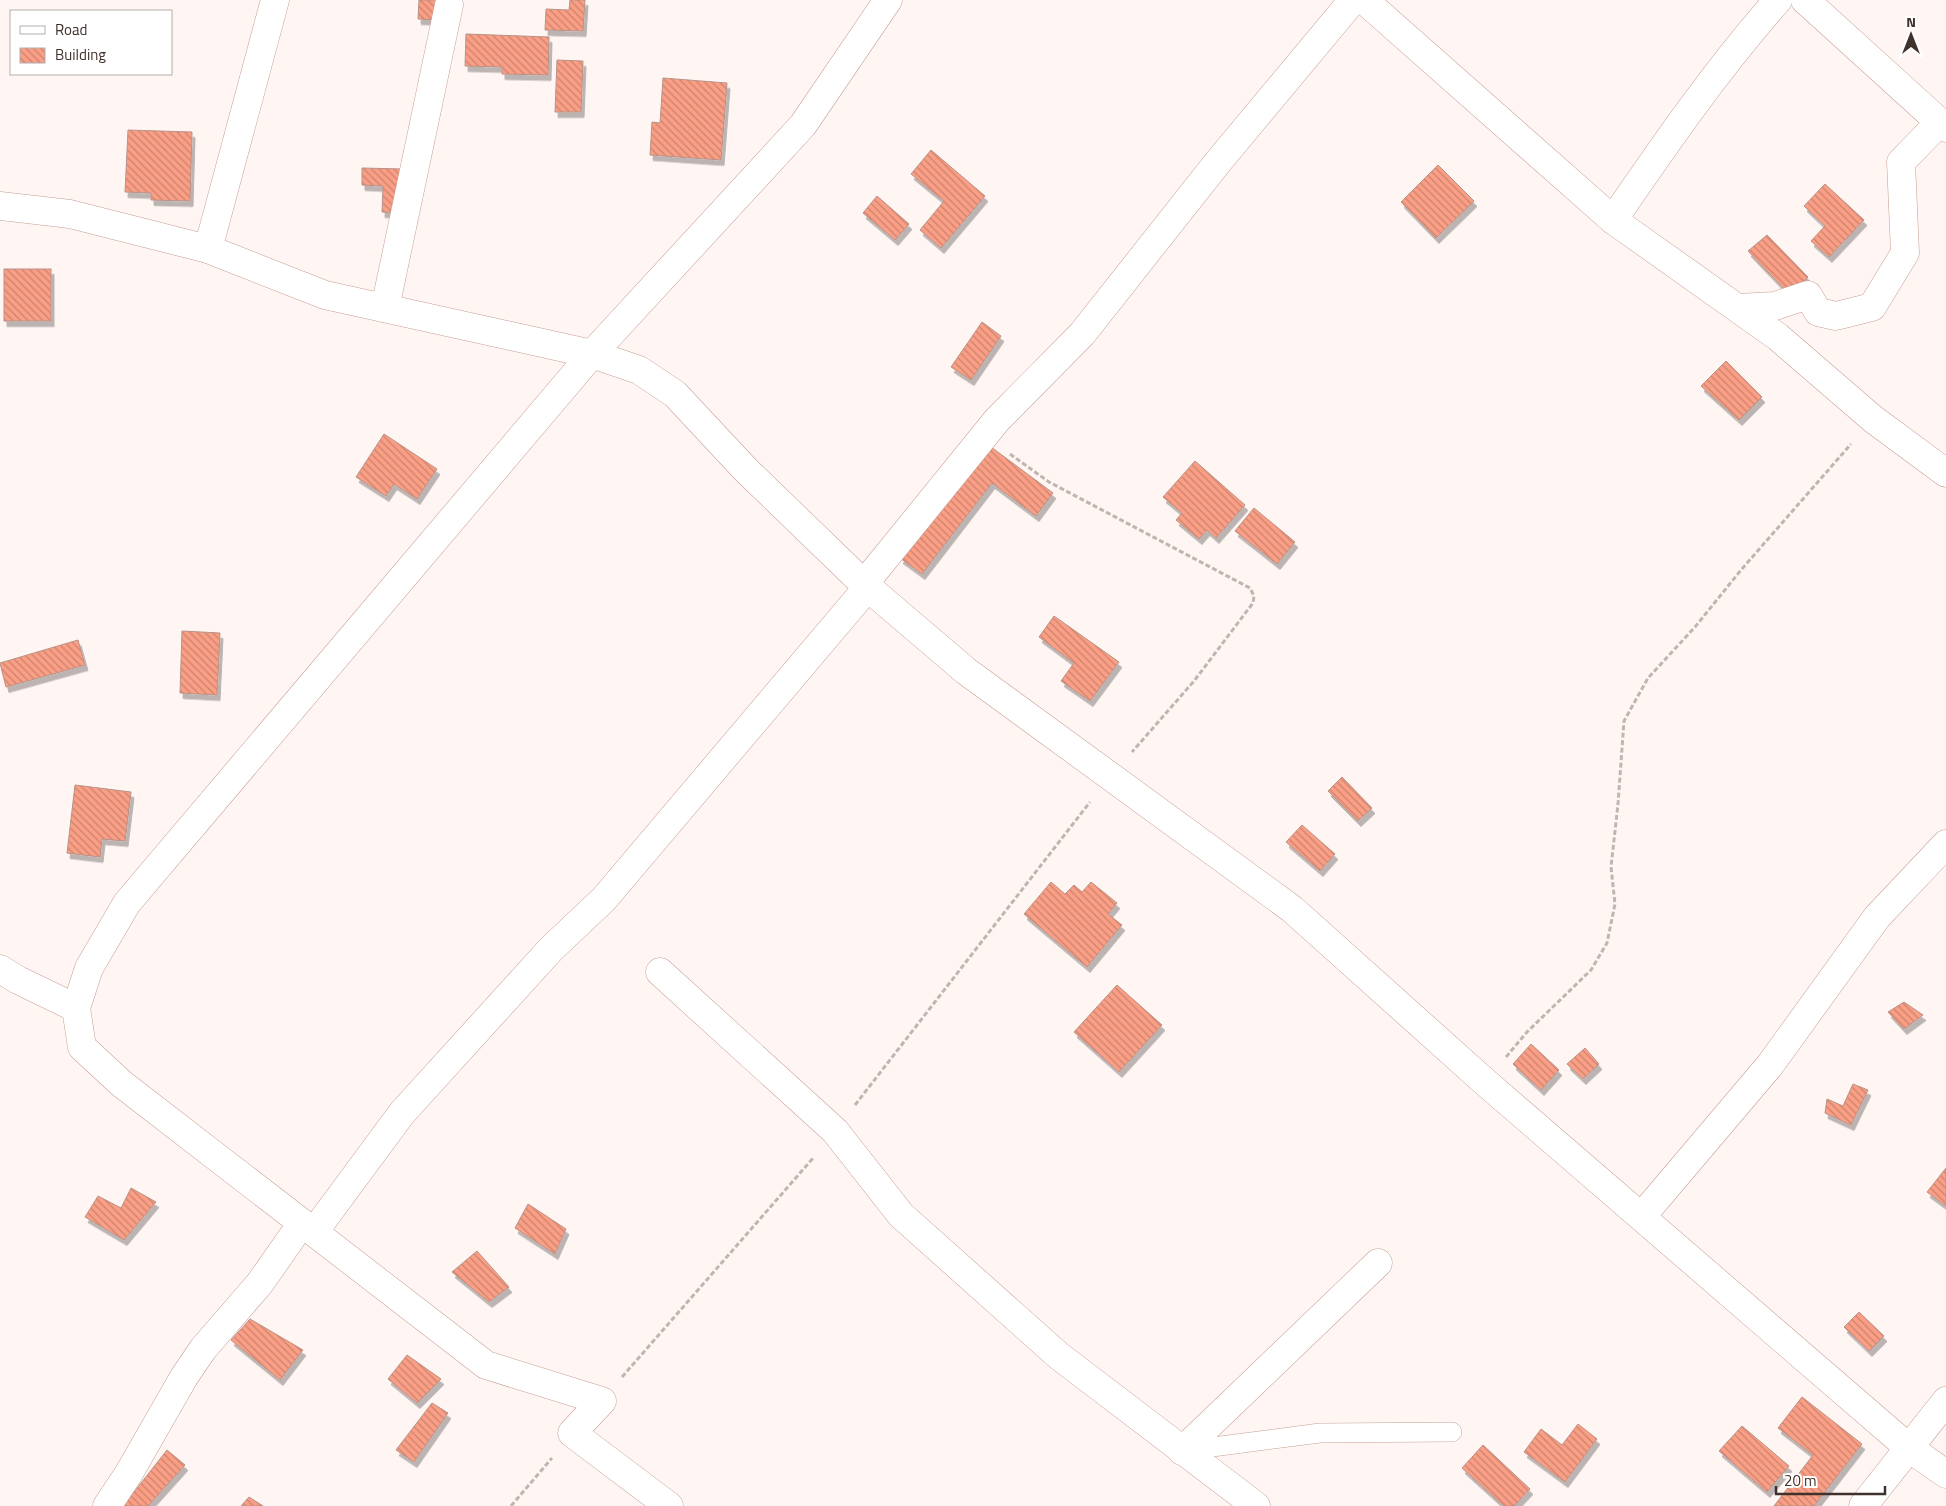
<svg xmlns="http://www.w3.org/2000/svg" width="1946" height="1506" font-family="'Titillium Web',sans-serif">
  <defs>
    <pattern id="building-back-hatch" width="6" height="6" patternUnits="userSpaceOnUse" patternTransform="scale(1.25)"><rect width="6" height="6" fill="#fa9f85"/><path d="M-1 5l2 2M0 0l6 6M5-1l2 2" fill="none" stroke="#cc826d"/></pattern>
    <filter id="shadow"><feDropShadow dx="3" dy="5.5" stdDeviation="0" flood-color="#0004"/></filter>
  </defs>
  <rect width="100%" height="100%" fill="#fff6f3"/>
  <g fill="url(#building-back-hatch)" stroke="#b99287" filter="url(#shadow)">
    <path d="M 419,0 L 443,0 L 442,20 L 418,19 Z"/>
    <path d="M 570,0 L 585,0 L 583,31 L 545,30 L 546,9 L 569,10 Z"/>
    <path d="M 466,34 L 549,37 L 548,75 L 502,74 L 502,67 L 465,66 Z"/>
    <path d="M 557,60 L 583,61 L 581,112 L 555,112 Z"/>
    <path d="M 663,78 L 727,83 L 721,160 L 650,155 L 652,122 L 660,123 Z"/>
    <path d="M 128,130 L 192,132 L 190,201 L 151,200 L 151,193 L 125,192 Z"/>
    <path d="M 931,150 L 985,196 L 941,248 L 920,230 L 944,201 L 911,174 Z"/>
    <path d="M 1438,165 L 1474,201 L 1436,238 L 1401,202 Z"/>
    <path d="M 362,168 L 403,169 L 402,213 L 382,212 L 383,186 L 362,185 Z"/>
    <path d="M 1825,184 L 1864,220 L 1829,257 L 1811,241 L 1825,226 L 1804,206 Z"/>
    <path d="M 877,196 L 909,224 L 895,240 L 863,213 Z"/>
    <path d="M 1767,235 L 1808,277 L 1790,295 L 1748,251 Z"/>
    <rect x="4" y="269" width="47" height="52"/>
    <path d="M 982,322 L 1001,336 L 971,380 L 951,367 Z"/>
    <path d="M 1726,361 L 1762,397 L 1739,420 L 1701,386 Z"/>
    <path d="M 384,434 L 437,469 L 417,499 L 394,484 L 386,496 L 356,477 Z"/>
    <path d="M 987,444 L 1053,493 L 1036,516 L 992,483 L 922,574 L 900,558 Z"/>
    <path d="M 1195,461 L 1245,505 L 1216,538 L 1207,530 L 1199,539 L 1176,520 L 1182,513 L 1163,497 Z"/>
    <path d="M 1254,508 L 1295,542 L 1277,564 L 1235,531 Z"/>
    <path d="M 1054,616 L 1119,662 L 1090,701 L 1061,681 L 1074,663 L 1039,637 Z"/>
    <path d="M 182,631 L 220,633 L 217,695 L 180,693 Z"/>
    <path d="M 78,640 L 85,665 L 6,687 L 0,663 Z"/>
    <path d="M 1342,777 L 1372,808 L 1358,821 L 1328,791 Z"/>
    <path d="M 75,785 L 131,792 L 125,841 L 102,839 L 100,857 L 67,853 Z"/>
    <path d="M 1302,825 L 1335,854 L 1320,871 L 1286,842 Z"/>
    <path d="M 1051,882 L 1065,894 L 1074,885 L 1082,892 L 1091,882 L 1117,903 L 1108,914 L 1122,925 L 1087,967 L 1024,914 Z"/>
    <path d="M 1117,985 L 1162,1025 L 1119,1072 L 1074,1032 Z"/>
    <path d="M 1904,1002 L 1923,1015 L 1904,1029 L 1888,1012 Z"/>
    <path d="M 1531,1044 L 1559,1070 L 1541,1090 L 1513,1064 Z"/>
    <path d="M 1585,1048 L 1599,1064 L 1583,1079 L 1567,1064 Z"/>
    <path d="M 1853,1084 L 1868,1090 L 1851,1125 L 1825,1113 L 1827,1099 L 1843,1106 Z"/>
    <path d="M 1946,1168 L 1946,1206 L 1927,1192 Z"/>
    <path d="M 131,1188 L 156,1202 L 124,1240 L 85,1217 L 98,1196 L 121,1208 Z"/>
    <path d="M 528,1204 L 566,1229 L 555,1254 L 515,1228 Z"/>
    <path d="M 477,1251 L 509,1287 L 489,1302 L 452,1272 Z"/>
    <path d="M 1859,1312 L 1884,1336 L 1869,1351 L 1844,1327 Z"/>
    <path d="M 250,1319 L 303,1350 L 280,1380 L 231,1340 Z"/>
    <path d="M 407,1355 L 441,1379 L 417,1403 L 388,1379 Z"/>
    <path d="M 1802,1397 L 1862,1444 L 1814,1506 L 1774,1506 L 1813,1455 L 1778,1428 Z"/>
    <path d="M 432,1403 L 448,1413 L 414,1462 L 396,1450 Z"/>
    <path d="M 1578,1424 L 1597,1439 L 1565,1482 L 1524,1452 L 1541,1429 L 1562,1445 Z"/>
    <path d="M 1742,1426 L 1789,1466 L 1767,1492 L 1719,1451 Z"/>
    <path d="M 1483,1445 L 1530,1489 L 1514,1506 L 1504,1506 L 1462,1468 Z"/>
    <path d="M 167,1450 L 185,1465 L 148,1506 L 123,1506 Z"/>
    <path d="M 249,1497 L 263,1506 L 241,1506 Z"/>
  </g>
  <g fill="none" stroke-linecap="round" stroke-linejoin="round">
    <g stroke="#c69f94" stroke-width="20">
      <path id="service" d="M 1182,1451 L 1320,1433 L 1452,1432"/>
    </g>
    <g stroke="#c69f94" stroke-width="29">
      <g id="minor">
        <path d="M 1364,0 L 1613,220 L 1778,337 L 1873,419 L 1946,473"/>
        <path d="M 1805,0 L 1946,128"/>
        <path d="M 0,206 L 70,214 L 208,249 L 325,295 L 592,354 L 639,370 L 675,394 L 746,470 L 864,584 L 966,671 L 1292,909 L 1485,1082 L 1909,1448 L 1946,1474"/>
        <path d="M 1613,220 C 1665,144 1717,69 1778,0"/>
        <path d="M 208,249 L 275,0"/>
        <path d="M 385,308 L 449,5"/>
        <path d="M 1738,308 L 1775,306 L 1808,295 L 1818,312 L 1836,316 L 1872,307 L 1905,253 L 1901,162 L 1940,122"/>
        <path d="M 864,584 L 997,420 L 1082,334 L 1218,162 L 1353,0"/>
        <path d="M 0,969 L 18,980 L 76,1008"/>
        <path d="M 660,972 L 835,1131 L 901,1215 L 1059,1356 L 1256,1506"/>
        <path d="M 1642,1216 L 1770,1065 L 1877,917 L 1946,844"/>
        <path d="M 314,1232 L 402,1113 L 551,949 L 604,899 L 868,587"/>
        <path d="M 1182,1451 L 1378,1263"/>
        <path d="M 107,1506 L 129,1473 L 184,1377 L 203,1349 L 260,1283 L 302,1223"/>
        <path d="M 669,1506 L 572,1433 L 602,1401 L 486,1365 L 122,1084 L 82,1047 L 76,1008 L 89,968 L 127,903 L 592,354 L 803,125 L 888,0"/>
        <path d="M 1863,1506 L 1946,1401"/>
      </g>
    </g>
    <g stroke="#c0b5b1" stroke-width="3" stroke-dasharray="5 2.5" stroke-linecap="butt">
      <path d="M 1010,454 L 1049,482 L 1250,588 L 1254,596 L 1253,603 L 1194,681 L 1132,752"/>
      <path d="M 1506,1057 L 1527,1032 L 1591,970 L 1607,943 L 1615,904 L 1611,867 L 1618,804 L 1624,721 L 1648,678 L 1695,627 L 1741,570 L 1851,444"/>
      <path d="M 855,1105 L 1090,802"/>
      <path d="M 622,1377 L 814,1157"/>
      <path d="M 511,1506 L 552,1458"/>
    </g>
    <use href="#service" stroke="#fff" stroke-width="19"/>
    <use href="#minor" stroke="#fff" stroke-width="28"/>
  </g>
  <rect x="10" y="10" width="162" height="65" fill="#ffffff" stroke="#b3adab"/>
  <rect x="20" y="26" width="25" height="8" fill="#ffffff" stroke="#b3adab"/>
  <text x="55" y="35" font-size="15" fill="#41312d">Road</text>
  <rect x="20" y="48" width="25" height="15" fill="url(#building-back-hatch)" stroke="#b3adab"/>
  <text x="55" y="60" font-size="15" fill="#41312d">Building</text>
  <g transform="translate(1911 35)" stroke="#ffffff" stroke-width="4" paint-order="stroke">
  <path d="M0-4L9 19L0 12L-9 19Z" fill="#41312d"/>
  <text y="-8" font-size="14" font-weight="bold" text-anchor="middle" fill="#41312d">N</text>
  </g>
  <path d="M1776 1486v8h109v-8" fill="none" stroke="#41312d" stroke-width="2.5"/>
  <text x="1784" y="1486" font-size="15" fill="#41312d" stroke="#ffffff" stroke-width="4" paint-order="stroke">20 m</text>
</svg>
